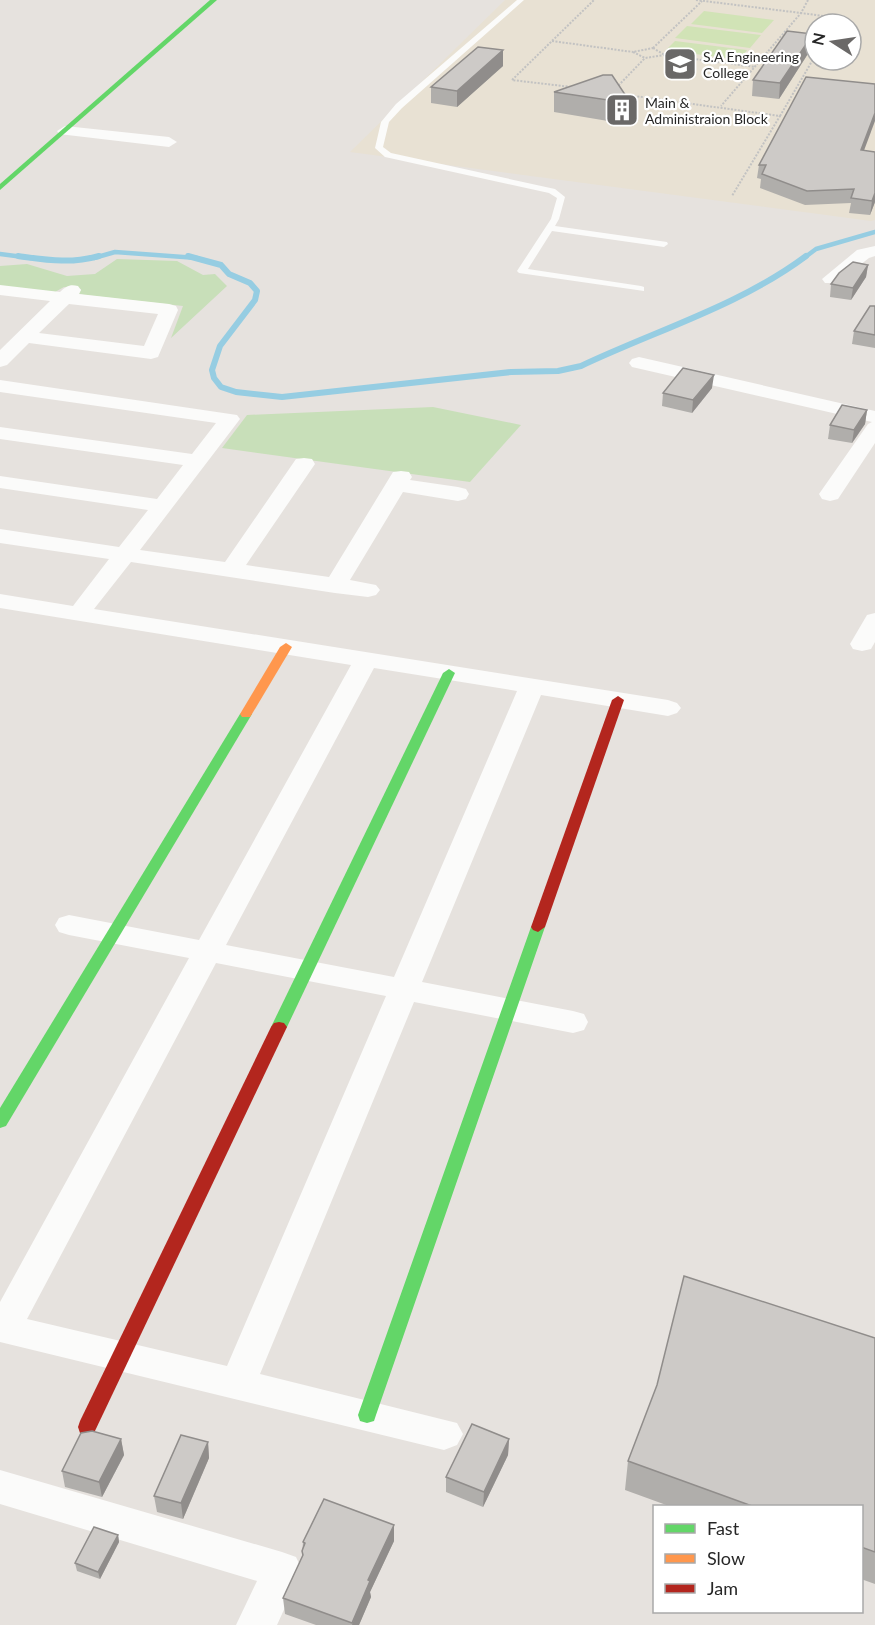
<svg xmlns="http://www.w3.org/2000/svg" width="875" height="1625" font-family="Lato,sans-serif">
  <rect width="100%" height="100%" fill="#e6e2de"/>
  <path fill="#e8e1d3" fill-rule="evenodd" d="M 505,0 L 875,0 L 875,220 L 871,221 L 350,152 ZM 815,24 L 851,24 L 851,60 L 815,60 Z"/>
  <g fill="#c8dfb9">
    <path d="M 117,259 L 177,261 L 203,275 L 215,274 L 227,286 L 171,338 L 183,306 L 84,295 L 79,294 L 81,289 L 64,287 L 55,292 L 0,286 L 0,266 L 27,264 L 67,276 L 95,274 Z"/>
    <path d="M 433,407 L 521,425 L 470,482 L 222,448 L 247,415 Z"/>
  </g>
  <g fill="#d1e3b6">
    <path d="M 704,11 L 774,20 L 762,33 L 691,24 Z"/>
    <path d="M 687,26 L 761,35 L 750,48 L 675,38 Z"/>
    <path d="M 675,41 L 747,50 L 740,60 L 666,50 Z"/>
  </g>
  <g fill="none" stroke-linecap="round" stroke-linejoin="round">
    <g stroke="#96cde2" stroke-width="4.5">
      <path d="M 0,254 L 31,258"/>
      <path d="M 94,258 L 115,252 L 197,258"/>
      <path d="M 804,258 L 816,249 L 875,232"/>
    </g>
    <g stroke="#96cde2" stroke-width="6">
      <path d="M 18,256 C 48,260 70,264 99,256"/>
      <path d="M 188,256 L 221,265 L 229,274 L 250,283 L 257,291 L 255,300 L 220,346 L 212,370 L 214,378 L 221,387 L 236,392 L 282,397 L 511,372 L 558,371 L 581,366 C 657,330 739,306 806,256"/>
    </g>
    <g stroke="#c2c2c2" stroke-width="2" stroke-dasharray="2 1.5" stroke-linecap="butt">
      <path d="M 696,0 L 801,13 L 721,106"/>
      <path d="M 808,0 L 801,13 L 837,18 L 833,24"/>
      <path d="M 552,41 L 633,52"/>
      <path d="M 653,48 L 702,1"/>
      <path d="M 653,48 L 665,55 L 645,58 L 633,52 Z"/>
      <path d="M 665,55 L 755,67"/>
      <path d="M 571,87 L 512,80 L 594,0"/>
      <path d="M 616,88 L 645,58"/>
      <path d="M 620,94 L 780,116 L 732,196"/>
      <path d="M 780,116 L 815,56"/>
    </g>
    <path fill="#fbfbfa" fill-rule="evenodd" d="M 517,0 L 524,0 L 402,108 L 389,122 L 383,147 L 391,153 L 555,189 L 565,197 L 559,219 L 555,226 L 667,242 L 668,244 L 664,247 L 552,231 L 528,269 L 641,286 L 644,287 L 644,291 L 519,273 L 517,271 L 551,219 L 557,198 L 549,193 L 385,157 L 375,148 L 381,122 L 396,104 Z"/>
    <g fill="#fbfbfa" fill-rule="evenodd">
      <path d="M 65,126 L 169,137 L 177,142 L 169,147 L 59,134 L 57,131 Z"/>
      <path d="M 875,246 L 875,256 L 869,258 L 837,283 L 825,283 L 822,279 L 857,250 Z"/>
      <path d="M 0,285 L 60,292 C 66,286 70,284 78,286 L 81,290 L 79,294 L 169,304 L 176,306 L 178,310 L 158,357 L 151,359 L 29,343 L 7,365 L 0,367 L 0,350 L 50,301 L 0,295 ZM 69,304 L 158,314 L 144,346 L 39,333 Z"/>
      <path d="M 639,357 L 875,411 L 875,443 L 838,499 L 830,501 L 822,499 L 819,494 L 868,424 L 872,422 L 632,367 L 629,363 L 632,359 Z"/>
      <path d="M 0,380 L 237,415 L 240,419 L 237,423 L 140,550 L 225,562 L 296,459 L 304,458 L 312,459 L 315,464 L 246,565 L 329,577 L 393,472 L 401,471 L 409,472 L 412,477 L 410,480 L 458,487 L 466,489 L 469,494 L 466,499 L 458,501 L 403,492 L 350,580 L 376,585 L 380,590 L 376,595 L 368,597 L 335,593 L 131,562 L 94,609 L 668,700 L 677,703 L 681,708 L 677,713 L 668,716 L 541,695 L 422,982 L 573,1011 L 584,1014 L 588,1022 L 584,1030 L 573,1033 L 414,1002 L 260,1374 L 457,1423 L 463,1434 L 457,1445 L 444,1450 L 0,1342 L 0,1302 L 189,958 L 69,935 L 59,932 L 55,925 L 59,918 L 69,915 L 199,940 L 351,665 L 0,608 L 0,594 L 73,606 L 109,559 L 0,543 L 0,529 L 119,547 L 148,510 L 0,488 L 0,476 L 157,499 L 183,465 L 0,439 L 0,427 L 192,454 L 216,423 L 0,392 ZM 374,668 L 517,691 L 394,977 L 226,945 ZM 216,963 L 386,996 L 227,1366 L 27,1319 Z"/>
      <path d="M 875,613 L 875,642 L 871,649 L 862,651 L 853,649 L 850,644 L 867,615 Z"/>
      <path d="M 0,1470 L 282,1552 L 296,1557 L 302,1570 L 277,1625 L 236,1625 L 257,1581 L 0,1504 Z"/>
    </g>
    <g fill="#63d668" fill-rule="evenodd">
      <path d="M 210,0 L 217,0 L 0,190 L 0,184 Z"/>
      <path d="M 449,669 L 455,673 L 287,1027 L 284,1031 L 274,1031 L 271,1027 L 443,673 Z"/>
      <path d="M 246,710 L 252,714 L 6,1126 L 0,1128 L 0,1108 L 240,714 Z"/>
      <path d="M 538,922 L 545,927 L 376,1415 L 374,1421 L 367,1423 L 360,1421 L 358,1415 L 531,927 Z"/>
    </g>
    <path fill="#ff974d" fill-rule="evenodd" d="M 286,643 L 292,647 L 252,714 L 250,717 L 242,717 L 240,714 L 280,647 Z"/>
    <g fill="#b3261e" fill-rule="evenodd">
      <path d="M 618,696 L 624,700 L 545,927 L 538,932 L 533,930 L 531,927 L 612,700 Z"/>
      <path d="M 279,1022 L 284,1023 L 287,1027 L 94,1433 L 87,1435 L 80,1433 L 78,1427 L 80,1421 L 271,1027 L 274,1023 Z"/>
    </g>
  </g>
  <g fill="#b0aeab">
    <path d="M 813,34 L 811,49 L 779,99 L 752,96 L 753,80 Z"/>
    <path d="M 503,50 L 503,66 L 457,107 L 431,103 L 431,87 Z"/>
    <path d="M 554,92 L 628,99 L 626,120 L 620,120 L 620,123 L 554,112 Z"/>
    <path d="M 864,151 L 875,202 L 870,215 L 849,213 L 851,203 L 805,205 L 760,188 L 761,179 L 757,178 L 759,165 Z"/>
    <path d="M 868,265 L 866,277 L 851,300 L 830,297 L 831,284 Z"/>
    <path d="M 875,306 L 875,348 L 852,344 L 854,331 Z"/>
    <path d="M 712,388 L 692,413 L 662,406 L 663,393 Z"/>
    <path d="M 867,410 L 865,424 L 852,443 L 828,439 L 830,425 Z"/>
    <path d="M 875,1338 L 875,1584 L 861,1579 L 861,1506 L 669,1506 L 625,1490 L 628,1461 Z"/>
    <path d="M 121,1439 L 124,1455 L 102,1497 L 65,1487 L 62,1471 Z"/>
    <path d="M 509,1439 L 508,1455 L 483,1507 L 446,1492 L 446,1477 Z"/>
    <path d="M 208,1442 L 209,1458 L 183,1519 L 157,1512 L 154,1496 Z"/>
    <path d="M 118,1535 L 119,1542 L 100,1579 L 77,1571 L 75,1563 Z"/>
    <path d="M 394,1541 L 370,1592 L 371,1597 L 359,1625 L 316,1625 L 285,1614 L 283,1598 L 302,1557 L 303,1542 Z"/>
  </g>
  <g fill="#908d8b">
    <path d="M 813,34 L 811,49 L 779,99 L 780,83 Z"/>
    <path d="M 503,50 L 503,66 L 457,107 L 457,91 Z"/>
    <path d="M 875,113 L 875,121 L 859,164 L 861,150 Z"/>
    <path d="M 875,193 L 875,202 L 870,215 L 872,201 Z"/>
    <path d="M 868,265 L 866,277 L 851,300 L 853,288 Z"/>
    <path d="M 714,375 L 712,388 L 692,413 L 693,400 Z"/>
    <path d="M 867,410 L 865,424 L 852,443 L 854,430 Z"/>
    <path d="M 121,1439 L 124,1455 L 102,1497 L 99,1482 Z"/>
    <path d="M 509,1439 L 508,1455 L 483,1507 L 484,1492 Z"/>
    <path d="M 208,1442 L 209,1458 L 183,1519 L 181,1503 Z"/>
    <path d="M 394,1525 L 394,1541 L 370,1592 L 371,1597 L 359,1625 L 352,1625 L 368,1580 Z"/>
    <path d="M 118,1535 L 119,1542 L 100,1579 L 98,1572 Z"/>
  </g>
  <g fill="#cdcac7" stroke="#908d8b" stroke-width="1.5">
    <path d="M 787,31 L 813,34 L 780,83 L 753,80 Z"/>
    <path d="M 478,47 L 503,50 L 457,91 L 431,87 Z"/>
    <path d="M 603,75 L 612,75 L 628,99 L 621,99 L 621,102 L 554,92 Z"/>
    <path d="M 806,77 L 875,84 L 875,113 L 861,150 L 875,152 L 875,193 L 872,201 L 851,198 L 854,189 L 807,191 L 762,174 L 766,165 L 759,165 Z"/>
    <path d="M 853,262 L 868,265 L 853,288 L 831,284 L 839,273 Z"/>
    <path d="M 870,306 L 875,306 L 875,335 L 854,331 Z"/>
    <path d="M 683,368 L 714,375 L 693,400 L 663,393 Z"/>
    <path d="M 842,405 L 867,410 L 854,430 L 830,425 Z"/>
    <path d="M 684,1276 L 875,1338 L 875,1552 L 861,1547 L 861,1506 L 752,1506 L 628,1461 L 657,1385 Z"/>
    <path d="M 472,1424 L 509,1439 L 484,1492 L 446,1477 Z"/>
    <path d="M 92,1431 L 121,1439 L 99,1482 L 62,1471 L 81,1433 Z"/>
    <path d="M 181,1435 L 208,1442 L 181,1503 L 154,1496 Z"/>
    <path d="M 324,1499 L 394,1525 L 368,1580 L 370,1581 L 352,1623 L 283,1598 L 303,1555 L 302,1551 L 305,1543 L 303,1542 Z"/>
    <path d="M 94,1527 L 118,1535 L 98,1572 L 75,1563 Z"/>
  </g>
  <defs>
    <g id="university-square" transform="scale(1.725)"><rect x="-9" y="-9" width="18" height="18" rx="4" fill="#6a6867" stroke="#fff"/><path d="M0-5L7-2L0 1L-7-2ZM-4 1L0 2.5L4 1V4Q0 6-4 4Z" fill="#fff"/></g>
    <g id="building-square" transform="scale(1.725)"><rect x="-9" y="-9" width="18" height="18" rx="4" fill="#6a6867" stroke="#fff"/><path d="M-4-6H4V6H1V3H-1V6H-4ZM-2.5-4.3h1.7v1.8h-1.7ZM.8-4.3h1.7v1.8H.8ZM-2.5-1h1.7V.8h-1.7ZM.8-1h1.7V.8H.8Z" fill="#fff"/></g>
  </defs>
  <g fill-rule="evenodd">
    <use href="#university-square" x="680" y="64"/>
    <use href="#building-square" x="622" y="110"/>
  </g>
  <g text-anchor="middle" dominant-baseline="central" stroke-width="4.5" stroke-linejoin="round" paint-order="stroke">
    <g font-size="14" fill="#272727" stroke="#fff" text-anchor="start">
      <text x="703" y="56">S.A Engineering<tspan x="703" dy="16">College</tspan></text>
      <text x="645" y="102">Main &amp;<tspan x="645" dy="16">Administraion Block</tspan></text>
    </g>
  </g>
  <rect x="653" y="1505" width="210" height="108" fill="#ffffff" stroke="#a9a9a9" stroke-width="1.5"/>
  <rect x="665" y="1524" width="30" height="9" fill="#63d668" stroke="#a9a9a9" stroke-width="1.5"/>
  <text x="707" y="1535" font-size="18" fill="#272727">Fast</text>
  <rect x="665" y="1554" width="30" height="9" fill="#ff974d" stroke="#a9a9a9" stroke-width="1.5"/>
  <text x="707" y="1565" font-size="18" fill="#272727">Slow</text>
  <rect x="665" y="1584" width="30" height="9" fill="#b3261e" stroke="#a9a9a9" stroke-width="1.5"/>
  <text x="707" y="1595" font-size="18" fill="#272727">Jam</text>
  <g transform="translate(833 42) rotate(282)"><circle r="28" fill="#ffffff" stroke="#a9a9a9" stroke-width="1.5"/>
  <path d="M0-4.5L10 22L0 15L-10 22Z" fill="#6a6867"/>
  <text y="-9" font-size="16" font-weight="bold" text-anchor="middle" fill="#272727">N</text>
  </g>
</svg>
